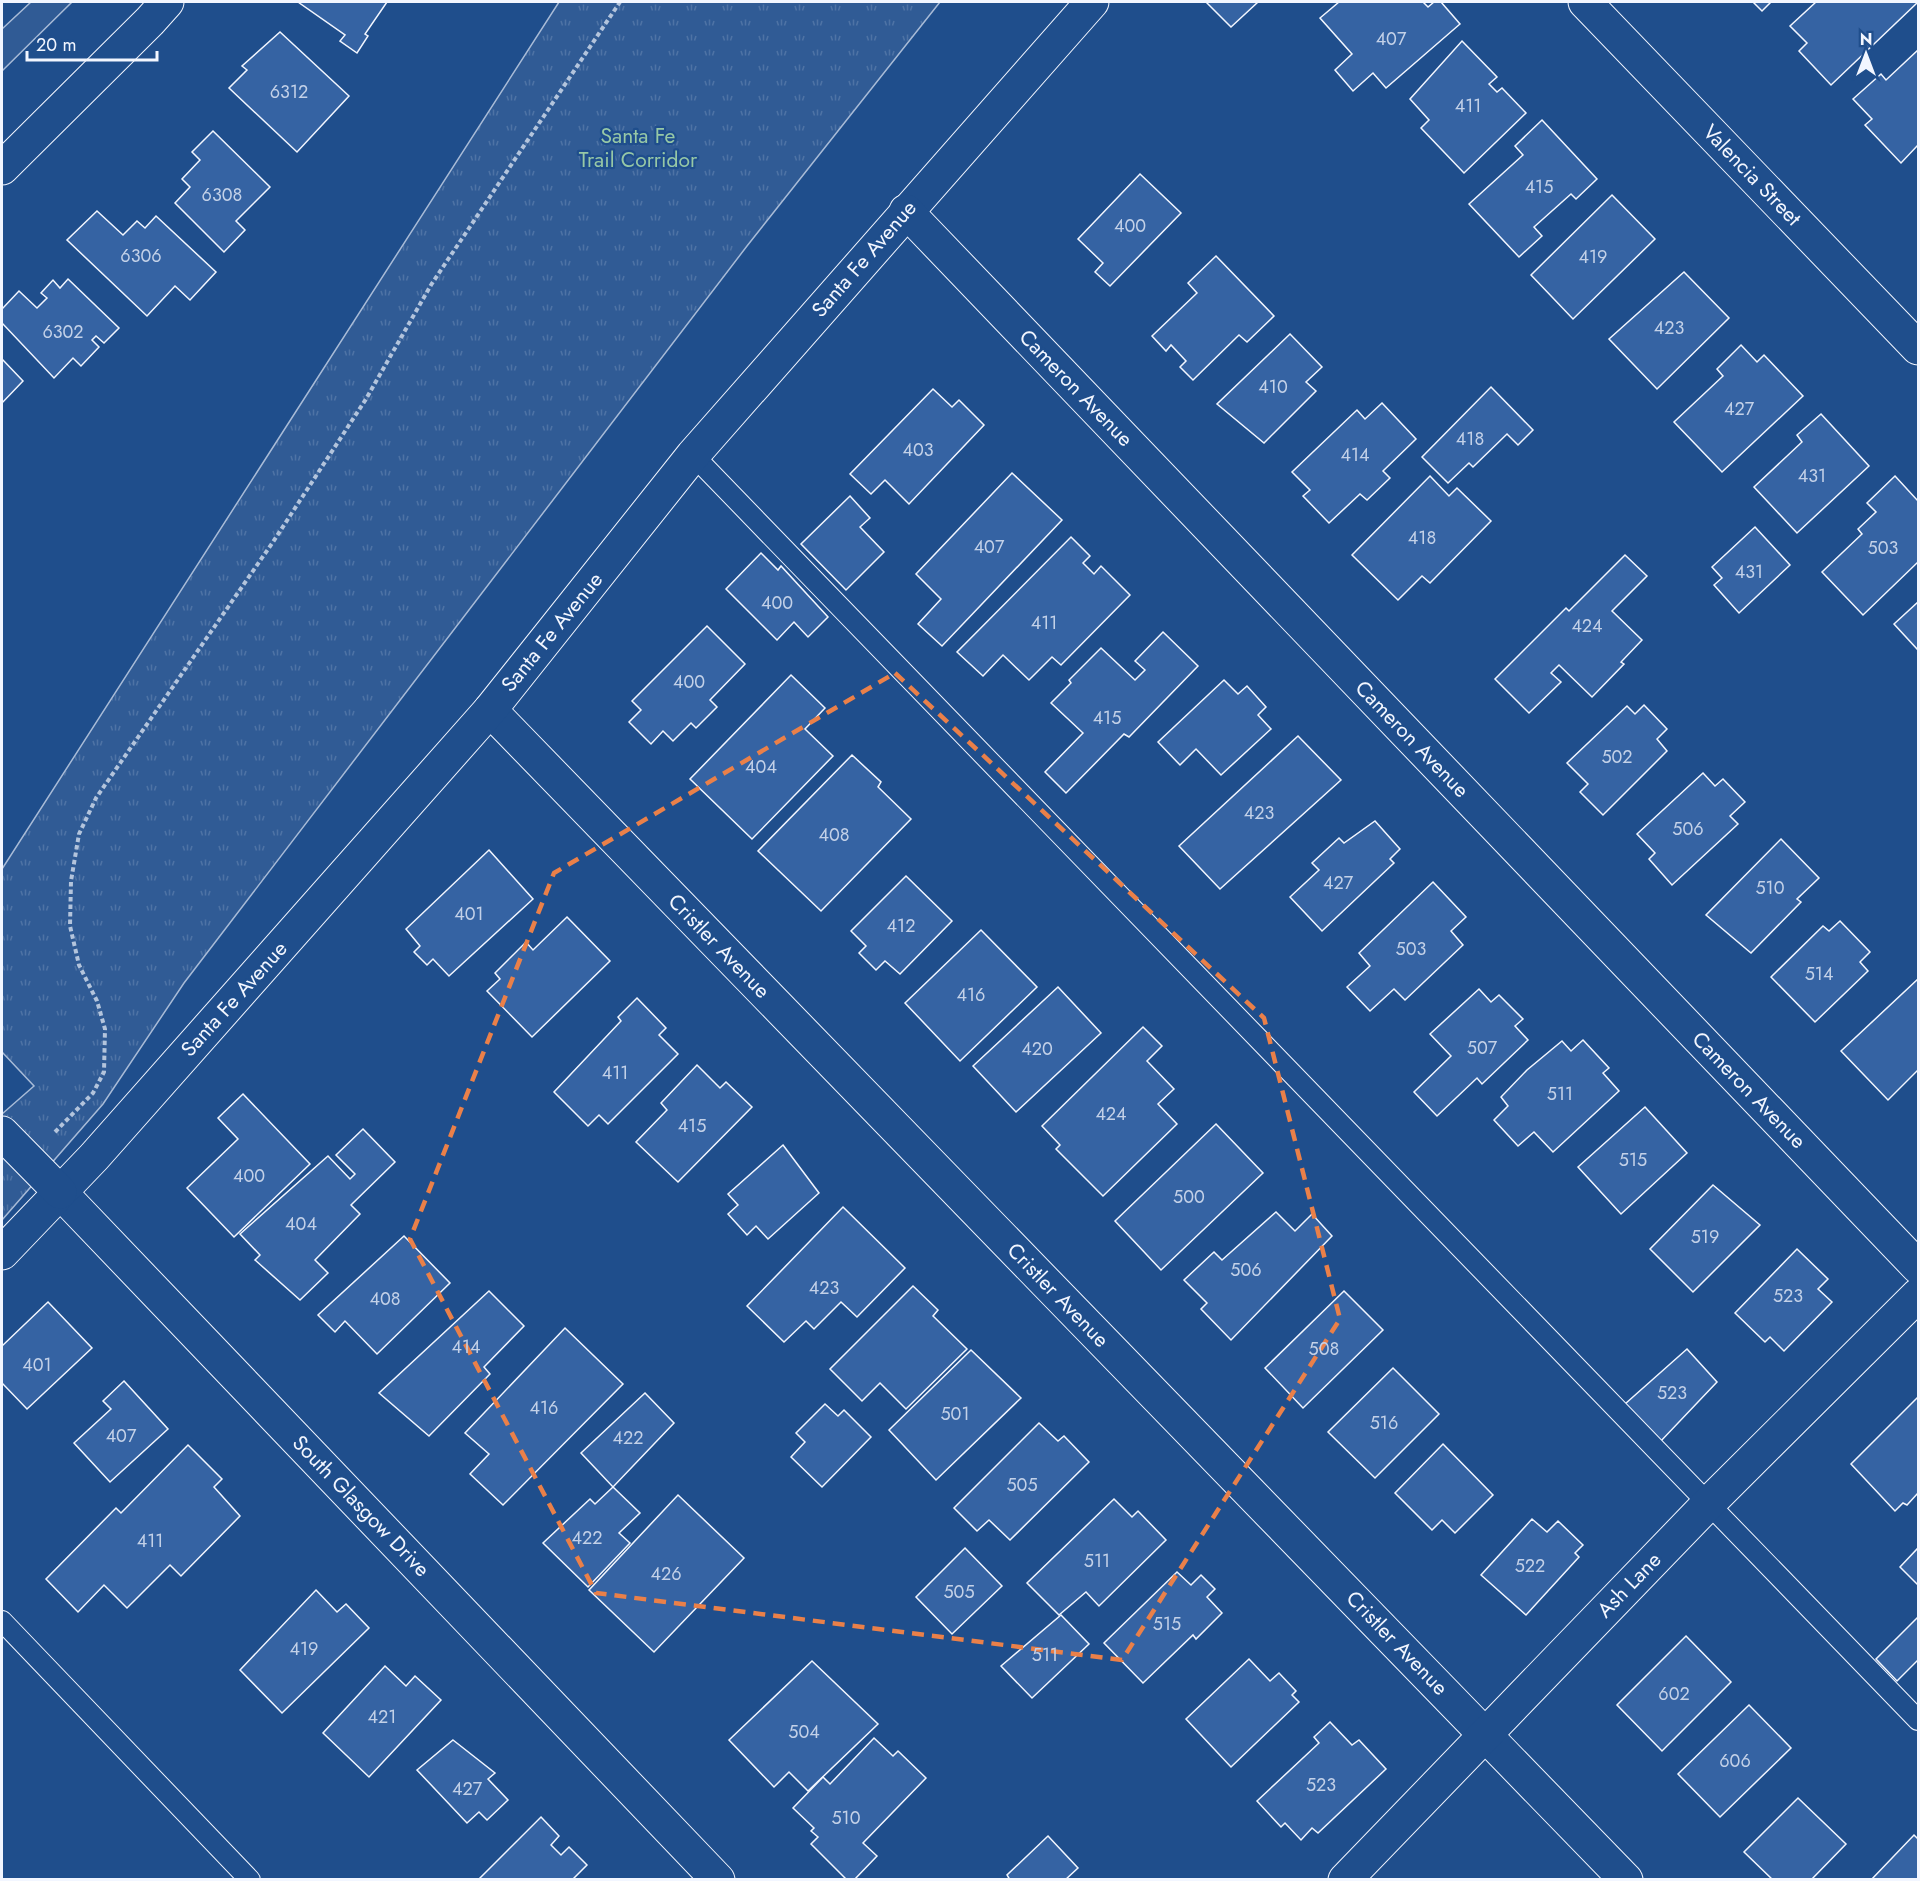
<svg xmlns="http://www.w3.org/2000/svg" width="1920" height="1881" font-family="Jost,sans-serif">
  <defs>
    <pattern id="park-tufts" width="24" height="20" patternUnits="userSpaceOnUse" patternTransform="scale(1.5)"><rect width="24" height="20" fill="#305b95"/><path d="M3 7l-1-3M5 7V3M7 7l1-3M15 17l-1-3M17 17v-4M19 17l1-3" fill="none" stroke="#4e73a5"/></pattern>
  </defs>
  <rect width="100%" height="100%" fill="#1f4e8c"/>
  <path fill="#305b95" stroke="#a8bbd7" stroke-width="1.5" d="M 31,2 L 72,2 L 2,71 L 2,29 Z"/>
  <path fill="url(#park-tufts)" stroke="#a8bbd7" stroke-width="1.5" d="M 559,2 L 940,2 L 747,246 L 184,983 L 103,1104 L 2,1220 L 2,1114 L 34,1086 L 2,1052 L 2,869 Z"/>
  <g fill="#3563a3" stroke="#f2f6ff" stroke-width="1.5">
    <path d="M 298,2 L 387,2 L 365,34 L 368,36 L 357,53 L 340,41 L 345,35 Z"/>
    <path d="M 1206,2 L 1258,2 L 1231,27 Z"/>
    <path d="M 1339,2 L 1423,2 L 1428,7 L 1434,2 L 1441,2 L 1460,24 L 1386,88 L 1373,73 L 1353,91 L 1335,70 L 1352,54 L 1320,18 Z"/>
    <path d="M 1753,2 L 1771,2 L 1762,11 Z"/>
    <path d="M 1816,2 L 1918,2 L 1831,85 L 1799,51 L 1807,43 L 1790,26 Z"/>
    <path d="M 280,32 L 349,96 L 297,152 L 229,88 L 247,70 L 242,66 Z"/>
    <path d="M 1462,41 L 1497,77 L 1489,84 L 1497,92 L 1502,88 L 1526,113 L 1464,173 L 1421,128 L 1429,120 L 1410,99 Z"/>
    <path d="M 1918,50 L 1918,145 L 1901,163 L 1865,125 L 1872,119 L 1853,99 L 1881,74 L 1886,80 Z"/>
    <path d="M 1542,120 L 1597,179 L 1576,199 L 1571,194 L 1534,227 L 1542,236 L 1519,257 L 1469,204 L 1523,155 L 1515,146 Z"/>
    <path d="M 213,131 L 270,187 L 236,221 L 245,230 L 224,252 L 175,203 L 190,187 L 182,179 L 200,160 L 192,152 Z"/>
    <path d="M 1140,174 L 1181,213 L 1110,286 L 1095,272 L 1103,263 L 1078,239 Z"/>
    <path d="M 1612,195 L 1655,239 L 1573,319 L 1531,275 Z"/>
    <path d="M 97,211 L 123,235 L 137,221 L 145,228 L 156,216 L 216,272 L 190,300 L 175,286 L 147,316 L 67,240 Z"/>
    <path d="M 1216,256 L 1274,316 L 1247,342 L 1239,335 L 1193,380 L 1180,367 L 1186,361 L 1171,345 L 1166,351 L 1152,336 L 1197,293 L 1188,283 Z"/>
    <path d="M 1684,272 L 1729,318 L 1657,389 L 1609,339 Z"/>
    <path d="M 68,279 L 119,328 L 104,343 L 96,336 L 92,340 L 99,347 L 81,366 L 73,358 L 54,378 L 2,323 L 2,309 L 19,291 L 37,308 L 47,298 L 41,293 L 53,280 L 60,288 Z"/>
    <path d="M 1290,334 L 1322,367 L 1306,382 L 1316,391 L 1264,443 L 1217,404 Z"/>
    <path d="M 1741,345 L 1757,362 L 1764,355 L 1803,396 L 1722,472 L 1674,422 L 1723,376 L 1717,369 Z"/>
    <path d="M 2,359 L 23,381 L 2,403 Z"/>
    <path d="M 1491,387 L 1533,430 L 1518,445 L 1507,434 L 1473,467 L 1469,463 L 1448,483 L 1422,457 Z"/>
    <path d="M 933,389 L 952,407 L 959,400 L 984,425 L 909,504 L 885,480 L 871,494 L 850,474 Z"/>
    <path d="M 1382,403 L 1416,439 L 1383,471 L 1390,478 L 1367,500 L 1360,494 L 1329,523 L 1303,496 L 1310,490 L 1292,472 L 1357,410 L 1365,419 Z"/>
    <path d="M 1821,414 L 1869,466 L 1797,533 L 1754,487 L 1802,442 L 1797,435 Z"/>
    <path d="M 1012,473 L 1062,520 L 942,646 L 918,624 L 941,599 L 916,574 Z"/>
    <path d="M 1430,476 L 1449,496 L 1457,488 L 1491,521 L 1430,583 L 1422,576 L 1398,600 L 1352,555 Z"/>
    <path d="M 1895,476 L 1918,501 L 1918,562 L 1863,615 L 1822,572 L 1862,534 L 1858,529 L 1876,512 L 1867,503 Z"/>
    <path d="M 850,496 L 870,518 L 860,527 L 884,552 L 846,590 L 801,544 Z"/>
    <path d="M 1755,527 L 1790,565 L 1739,613 L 1714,585 L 1722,578 L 1712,567 Z"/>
    <path d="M 1071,537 L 1090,556 L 1083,563 L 1094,574 L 1101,566 L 1130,595 L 1061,665 L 1052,657 L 1029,680 L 1003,655 L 983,676 L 957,652 Z"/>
    <path d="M 761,553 L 778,570 L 781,566 L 828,617 L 808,637 L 794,622 L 777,640 L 726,589 Z"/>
    <path d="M 1625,555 L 1647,576 L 1612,611 L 1642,640 L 1621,662 L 1624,664 L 1592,697 L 1559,665 L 1551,673 L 1561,682 L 1529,713 L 1495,679 L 1566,608 L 1569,611 Z"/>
    <path d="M 1918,602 L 1918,650 L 1894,624 Z"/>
    <path d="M 707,626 L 745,664 L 710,700 L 717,707 L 696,728 L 691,723 L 673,741 L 663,731 L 651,744 L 629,722 L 641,710 L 632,701 Z"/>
    <path d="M 1163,632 L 1198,666 L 1129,737 L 1124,734 L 1066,793 L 1045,772 L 1083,733 L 1051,703 L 1071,683 L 1069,680 L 1101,648 L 1135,680 L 1145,670 L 1135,661 Z"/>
    <path d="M 791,675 L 825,708 L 805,729 L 833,756 L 752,839 L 690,779 Z"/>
    <path d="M 1224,680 L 1238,694 L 1247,686 L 1266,707 L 1258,715 L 1271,729 L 1221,775 L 1196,749 L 1180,765 L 1158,742 Z"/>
    <path d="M 1644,705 L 1667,729 L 1657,739 L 1667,751 L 1603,815 L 1580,792 L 1588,784 L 1567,763 L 1627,706 L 1635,714 Z"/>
    <path d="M 1298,736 L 1341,780 L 1220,889 L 1179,846 Z"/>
    <path d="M 852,755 L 881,782 L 878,787 L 911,819 L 821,911 L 758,851 Z"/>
    <path d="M 1703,773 L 1715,786 L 1723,779 L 1745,802 L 1730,816 L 1738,824 L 1672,885 L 1649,859 L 1655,853 L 1637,834 Z"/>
    <path d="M 1375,821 L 1400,849 L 1390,859 L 1394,863 L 1322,931 L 1290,897 L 1319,870 L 1312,863 L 1339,838 L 1344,843 Z"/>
    <path d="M 1781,839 L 1819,878 L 1797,899 L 1801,902 L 1751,953 L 1706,915 Z"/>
    <path d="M 489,850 L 533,899 L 449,976 L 433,959 L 427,965 L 414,952 L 420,946 L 406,929 Z"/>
    <path d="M 906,876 L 952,921 L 900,974 L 885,961 L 876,970 L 859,953 L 866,946 L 851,931 Z"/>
    <path d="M 1433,882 L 1466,917 L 1451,931 L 1463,945 L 1405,1000 L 1394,989 L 1370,1011 L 1347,987 L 1370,966 L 1359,953 Z"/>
    <path d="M 567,917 L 610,961 L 532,1037 L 487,991 L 500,979 L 495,973 L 526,942 L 533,950 Z"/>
    <path d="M 1840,921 L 1870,952 L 1860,962 L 1868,971 L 1815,1022 L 1771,977 L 1823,926 L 1829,931 Z"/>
    <path d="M 981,930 L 1037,987 L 960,1061 L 905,1003 Z"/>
    <path d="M 1918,979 L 1918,1070 L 1888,1100 L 1841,1051 Z"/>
    <path d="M 1058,987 L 1101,1033 L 1016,1112 L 973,1066 Z"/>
    <path d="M 1479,989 L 1491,1002 L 1499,995 L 1523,1019 L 1515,1026 L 1528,1040 L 1482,1084 L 1477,1078 L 1437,1116 L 1414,1092 L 1451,1056 L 1430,1034 Z"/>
    <path d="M 637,998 L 666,1028 L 659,1035 L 678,1054 L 608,1124 L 599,1115 L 588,1126 L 554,1092 L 621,1021 L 618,1017 Z"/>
    <path d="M 1143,1027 L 1162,1046 L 1147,1061 L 1174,1089 L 1158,1104 L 1177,1124 L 1103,1196 L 1056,1149 L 1060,1145 L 1042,1126 Z"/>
    <path d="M 1583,1040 L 1609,1068 L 1603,1073 L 1619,1091 L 1553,1152 L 1534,1132 L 1518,1146 L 1494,1120 L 1508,1106 L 1501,1097 L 1527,1070 L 1562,1041 L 1571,1051 Z"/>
    <path d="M 697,1065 L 720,1088 L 726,1082 L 752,1107 L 678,1182 L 636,1142 L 667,1110 L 661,1103 Z"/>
    <path d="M 243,1094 L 310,1164 L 234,1237 L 187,1188 L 238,1139 L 218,1118 Z"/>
    <path d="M 1645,1107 L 1687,1153 L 1621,1214 L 1578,1167 Z"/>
    <path d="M 1216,1124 L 1263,1173 L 1161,1270 L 1115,1221 Z"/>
    <path d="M 363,1129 L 395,1162 L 351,1205 L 360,1214 L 315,1260 L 328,1273 L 300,1300 L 255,1260 L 260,1255 L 240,1234 L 328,1156 L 350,1179 L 355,1174 L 336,1155 Z"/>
    <path d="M 783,1145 L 819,1193 L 768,1239 L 756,1226 L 747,1235 L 728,1214 L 738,1205 L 728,1194 Z"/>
    <path d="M 1713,1185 L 1760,1225 L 1693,1292 L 1650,1249 Z"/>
    <path d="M 843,1207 L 905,1268 L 857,1317 L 841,1302 L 814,1329 L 806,1321 L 784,1342 L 747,1306 Z"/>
    <path d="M 1276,1212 L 1295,1231 L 1312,1214 L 1332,1236 L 1231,1340 L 1201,1309 L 1207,1303 L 1184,1280 L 1214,1252 L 1222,1260 Z"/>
    <path d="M 404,1236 L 450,1283 L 377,1354 L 345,1321 L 335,1332 L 318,1315 Z"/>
    <path d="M 1797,1249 L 1828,1279 L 1818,1289 L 1832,1302 L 1784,1351 L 1770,1337 L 1765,1342 L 1735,1313 Z"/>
    <path d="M 913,1286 L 938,1310 L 933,1316 L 967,1349 L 906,1409 L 880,1383 L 862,1401 L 830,1369 Z"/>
    <path d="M 489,1291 L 524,1326 L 484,1367 L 490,1374 L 429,1436 L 379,1393 Z"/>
    <path d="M 1344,1291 L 1383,1330 L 1303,1408 L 1265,1368 Z"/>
    <path d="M 48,1302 L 92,1348 L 27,1409 L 2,1383 L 2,1346 Z"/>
    <path d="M 565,1328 L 623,1384 L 503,1505 L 470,1474 L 489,1454 L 465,1433 Z"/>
    <path d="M 1687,1349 L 1717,1382 L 1660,1442 L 1625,1404 Z"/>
    <path d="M 971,1350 L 1021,1398 L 936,1480 L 889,1430 Z"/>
    <path d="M 1393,1368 L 1439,1414 L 1375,1478 L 1328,1432 Z"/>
    <path d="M 124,1381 L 168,1429 L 110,1482 L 74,1443 L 111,1409 L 103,1401 Z"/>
    <path d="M 645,1393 L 674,1423 L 613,1487 L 581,1453 Z"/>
    <path d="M 1918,1397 L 1918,1493 L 1907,1505 L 1903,1503 L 1895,1511 L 1851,1464 Z"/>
    <path d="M 825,1404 L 838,1416 L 844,1410 L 871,1437 L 822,1487 L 791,1457 L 805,1442 L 796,1433 Z"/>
    <path d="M 1039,1423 L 1058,1441 L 1064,1436 L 1089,1462 L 1010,1540 L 989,1520 L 977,1531 L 954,1508 Z"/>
    <path d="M 1443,1444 L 1493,1495 L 1455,1533 L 1442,1520 L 1432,1530 L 1395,1493 Z"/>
    <path d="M 188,1445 L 222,1479 L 214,1487 L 240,1516 L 181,1576 L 170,1565 L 127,1608 L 104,1585 L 78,1612 L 46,1579 L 116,1508 L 121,1513 Z"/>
    <path d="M 613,1487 L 640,1513 L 619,1533 L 630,1543 L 588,1587 L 543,1543 L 590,1499 L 595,1504 Z"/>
    <path d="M 678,1495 L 744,1558 L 654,1652 L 589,1590 Z"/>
    <path d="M 1114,1499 L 1132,1517 L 1138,1511 L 1166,1540 L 1099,1606 L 1086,1592 L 1059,1615 L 1027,1583 Z"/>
    <path d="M 1532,1519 L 1547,1532 L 1558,1521 L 1583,1545 L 1575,1553 L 1579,1557 L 1526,1615 L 1481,1575 Z"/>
    <path d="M 965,1548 L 1002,1586 L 952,1634 L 916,1597 Z"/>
    <path d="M 1918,1548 L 1918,1585 L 1900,1567 Z"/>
    <path d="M 1177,1572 L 1191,1585 L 1201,1575 L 1215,1589 L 1207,1597 L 1222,1613 L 1196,1639 L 1193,1635 L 1143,1683 L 1104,1643 Z"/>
    <path d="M 316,1590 L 337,1612 L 346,1604 L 369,1628 L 282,1713 L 240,1670 Z"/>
    <path d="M 1061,1615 L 1089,1644 L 1032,1698 L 1001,1666 Z"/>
    <path d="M 1918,1617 L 1918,1660 L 1897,1681 L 1876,1659 Z"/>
    <path d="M 1686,1636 L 1731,1682 L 1662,1751 L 1617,1705 Z"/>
    <path d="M 1249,1659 L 1270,1681 L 1279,1673 L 1296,1691 L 1292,1695 L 1299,1702 L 1231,1767 L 1186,1719 Z"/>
    <path d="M 812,1661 L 878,1724 L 808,1791 L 789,1772 L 774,1787 L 729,1740 Z"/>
    <path d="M 385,1666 L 406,1686 L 415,1676 L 441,1700 L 369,1777 L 323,1733 Z"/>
    <path d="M 1749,1705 L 1791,1748 L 1720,1817 L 1678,1774 Z"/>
    <path d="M 1330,1722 L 1352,1745 L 1359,1740 L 1386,1769 L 1318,1833 L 1312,1828 L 1301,1840 L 1285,1823 L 1281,1827 L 1257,1801 L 1319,1743 L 1314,1737 Z"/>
    <path d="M 874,1738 L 893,1756 L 898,1751 L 926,1778 L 863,1843 L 877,1856 L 854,1880 L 847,1880 L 811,1844 L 818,1837 L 811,1831 L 814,1828 L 793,1808 L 823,1777 L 830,1784 Z"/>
    <path d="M 453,1740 L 495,1773 L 488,1779 L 508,1800 L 487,1820 L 479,1812 L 467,1823 L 417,1770 Z"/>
    <path d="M 1798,1798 L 1846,1844 L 1811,1880 L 1773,1880 L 1744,1852 Z"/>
    <path d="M 541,1817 L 559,1836 L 551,1845 L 561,1855 L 569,1847 L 587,1865 L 572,1880 L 479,1879 Z"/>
    <path d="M 1914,1835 L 1918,1839 L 1918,1880 L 1871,1880 Z"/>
    <path d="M 1048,1836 L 1078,1868 L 1065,1880 L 1010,1880 L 1007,1875 Z"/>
  </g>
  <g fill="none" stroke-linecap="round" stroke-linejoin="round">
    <g stroke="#f2f6ff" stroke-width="22">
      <g id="service">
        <path d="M 693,455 L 1918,1720"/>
        <path d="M 2,1621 L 250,1880"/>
      </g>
    </g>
    <g stroke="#f2f6ff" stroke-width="35">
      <g id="minor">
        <path d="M 1585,2 L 1918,348"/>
        <path d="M 2,168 L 150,21 L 167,2"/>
        <path d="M 490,710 L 1626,1880"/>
        <path d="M 60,1192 L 718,1880"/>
        <path d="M 2,1253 L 94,1157 L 490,710 L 693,455 L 1092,2"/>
        <path d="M 1345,1880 L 1709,1503 L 1918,1295"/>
      </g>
    </g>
    <g stroke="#f2f6ff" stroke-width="35">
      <g id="tertiary">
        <path d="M 906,211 L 1918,1267"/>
        <path d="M 2,1133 L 60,1192"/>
      </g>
    </g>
    <path stroke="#b3c4dc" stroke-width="4" stroke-dasharray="4.5 3" stroke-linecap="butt" d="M 55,1132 L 93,1093 L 104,1072 L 105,1029 L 97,1001 L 79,965 L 70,926 L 71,881 L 79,834 L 96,798 L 273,542 L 366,399 L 431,285 L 620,2"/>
    <use href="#service" stroke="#1f4e8c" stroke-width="20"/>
    <use href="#minor" stroke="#1f4e8c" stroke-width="33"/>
    <use href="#tertiary" stroke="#1f4e8c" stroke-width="33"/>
  </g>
  <path fill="none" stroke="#ea8049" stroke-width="4.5" stroke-dasharray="12 8" stroke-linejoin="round" d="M 895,673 L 1264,1018 L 1340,1319 L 1122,1660 L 596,1593 L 410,1239 L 554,873 Z"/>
  <g text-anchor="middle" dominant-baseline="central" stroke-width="4.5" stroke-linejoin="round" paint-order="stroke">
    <g font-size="18" fill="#c3d1e8">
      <text x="1391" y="39">407</text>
      <text x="289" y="92">6312</text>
      <text x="1468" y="106">411</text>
      <text x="1539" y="187">415</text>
      <text x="222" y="195">6308</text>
      <text x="1130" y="226">400</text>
      <text x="141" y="256">6306</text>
      <text x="1593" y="257">419</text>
      <text x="1669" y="328">423</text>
      <text x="63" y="332">6302</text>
      <text x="1273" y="387">410</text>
      <text x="1739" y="409">427</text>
      <text x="1470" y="439">418</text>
      <text x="918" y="450">403</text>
      <text x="1355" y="455">414</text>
      <text x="1812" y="476">431</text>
      <text x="1422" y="538">418</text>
      <text x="989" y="547">407</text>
      <text x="1883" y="548">503</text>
      <text x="1749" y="572">431</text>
      <text x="777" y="603">400</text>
      <text x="1044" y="623">411</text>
      <text x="1587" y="626">424</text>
      <text x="689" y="682">400</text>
      <text x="1107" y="718">415</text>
      <text x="1617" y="757">502</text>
      <text x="761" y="767">404</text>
      <text x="1259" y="813">423</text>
      <text x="1688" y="829">506</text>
      <text x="834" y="835">408</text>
      <text x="1338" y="883">427</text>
      <text x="1770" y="888">510</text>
      <text x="469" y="914">401</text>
      <text x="901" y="926">412</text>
      <text x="1411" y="949">503</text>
      <text x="1819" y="974">514</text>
      <text x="971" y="995">416</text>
      <text x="1482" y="1048">507</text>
      <text x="1037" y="1049">420</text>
      <text x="615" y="1073">411</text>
      <text x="1560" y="1094">511</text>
      <text x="1111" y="1114">424</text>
      <text x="692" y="1126">415</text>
      <text x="1633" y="1160">515</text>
      <text x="249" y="1176">400</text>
      <text x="1189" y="1197">500</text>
      <text x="301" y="1224">404</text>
      <text x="1705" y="1237">519</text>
      <text x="1246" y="1270">506</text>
      <text x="824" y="1288">423</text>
      <text x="1788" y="1296">523</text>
      <text x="385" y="1299">408</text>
      <text x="466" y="1347">414</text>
      <text x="1324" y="1349">508</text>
      <text x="37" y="1365">401</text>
      <text x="1672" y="1393">523</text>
      <text x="544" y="1408">416</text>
      <text x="955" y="1414">501</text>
      <text x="1384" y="1423">516</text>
      <text x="121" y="1436">407</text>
      <text x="628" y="1438">422</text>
      <text x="1022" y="1485">505</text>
      <text x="587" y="1538">422</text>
      <text x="150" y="1541">411</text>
      <text x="1097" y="1561">511</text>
      <text x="1530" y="1566">522</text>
      <text x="666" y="1574">426</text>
      <text x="959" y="1592">505</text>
      <text x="1167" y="1624">515</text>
      <text x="304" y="1649">419</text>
      <text x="1045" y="1655">511</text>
      <text x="1674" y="1694">602</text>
      <text x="382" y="1717">421</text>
      <text x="804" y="1732">504</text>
      <text x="1735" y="1761">606</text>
      <text x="1321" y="1785">523</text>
      <text x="467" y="1789">427</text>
      <text x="846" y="1818">510</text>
    </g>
    <g font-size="21" fill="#97c8a6" stroke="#1f4e8c">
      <text x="638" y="136">Santa Fe<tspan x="638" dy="24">Trail Corridor</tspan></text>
    </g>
    <g font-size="21" fill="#f2f6ff" stroke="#1f4e8c">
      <text transform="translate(1752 175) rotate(46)">Valencia Street</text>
      <text transform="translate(864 259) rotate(-49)">Santa Fe Avenue</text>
      <text transform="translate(1076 388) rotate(46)">Cameron Avenue</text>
      <text transform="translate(552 632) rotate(-51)">Santa Fe Avenue</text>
      <text transform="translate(1412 739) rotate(46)">Cameron Avenue</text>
      <text transform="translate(719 946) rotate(46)">Cristler Avenue</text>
      <text transform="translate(234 999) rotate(-48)">Santa Fe Avenue</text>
      <text transform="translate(1749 1090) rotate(46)">Cameron Avenue</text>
      <text transform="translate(1058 1295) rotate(46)">Cristler Avenue</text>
      <text transform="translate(361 1506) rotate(46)">South Glasgow Drive</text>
      <text transform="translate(1629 1585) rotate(-46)">Ash Lane</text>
      <text transform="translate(1397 1643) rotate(46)">Cristler Avenue</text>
    </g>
  </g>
  <rect width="1920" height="1881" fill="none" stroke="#f2f6ff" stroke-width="6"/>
  <g transform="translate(1866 54)" stroke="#1f4e8c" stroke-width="4.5" paint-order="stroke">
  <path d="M0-4.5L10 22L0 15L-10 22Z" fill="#f2f6ff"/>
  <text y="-9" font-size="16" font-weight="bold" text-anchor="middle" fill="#f2f6ff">N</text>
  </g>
  <path d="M27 51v9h130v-9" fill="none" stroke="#f2f6ff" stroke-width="3"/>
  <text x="36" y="51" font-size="18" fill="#f2f6ff" stroke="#1f4e8c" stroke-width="4.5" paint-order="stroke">20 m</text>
</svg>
